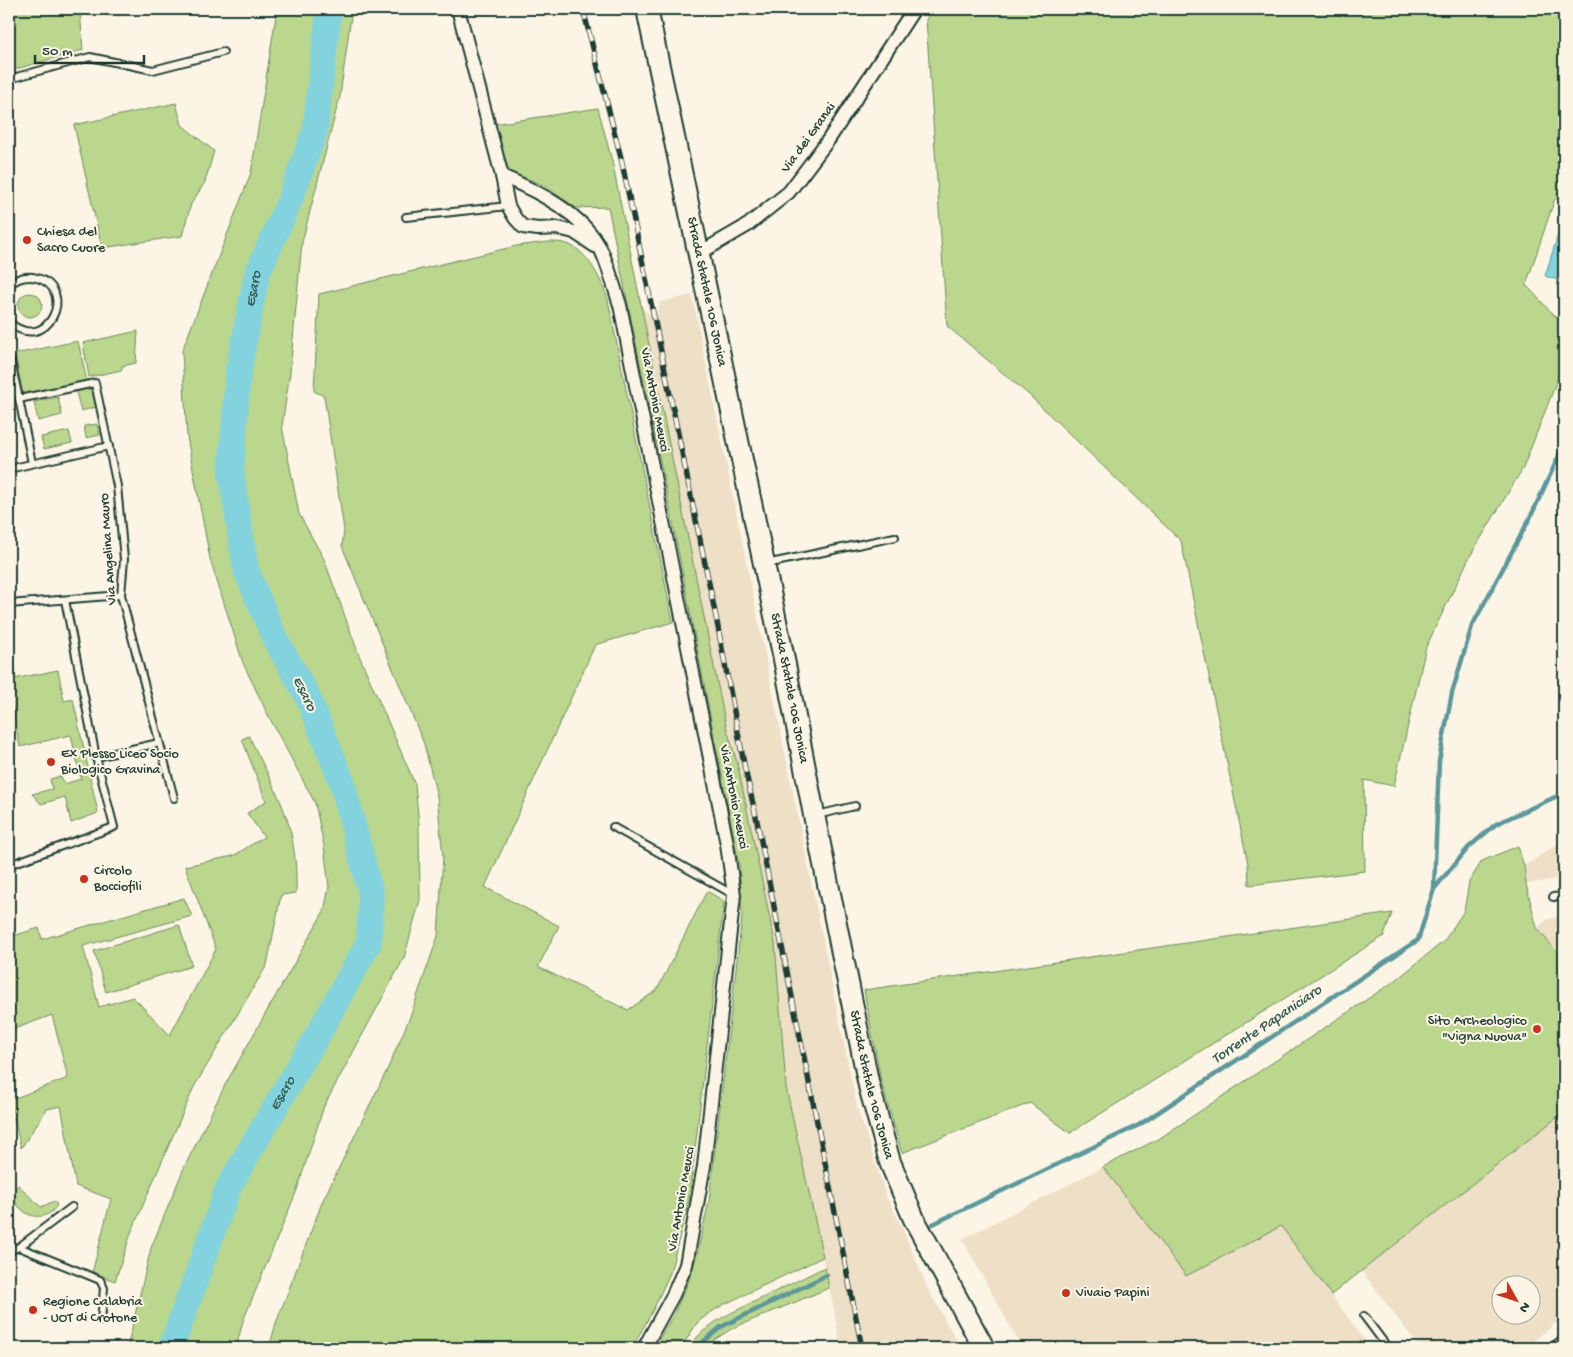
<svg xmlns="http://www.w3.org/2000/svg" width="1573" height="1357" font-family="'Gochi Hand',sans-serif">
  <rect width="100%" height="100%" fill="#fcf5e5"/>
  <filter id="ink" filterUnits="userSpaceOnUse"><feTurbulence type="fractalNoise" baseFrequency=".02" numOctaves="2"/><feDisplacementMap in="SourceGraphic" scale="10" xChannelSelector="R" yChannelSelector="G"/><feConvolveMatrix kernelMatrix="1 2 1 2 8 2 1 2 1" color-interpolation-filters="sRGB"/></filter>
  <g filter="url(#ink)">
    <g fill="#eedfc7" fill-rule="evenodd">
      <path d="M 692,295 L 857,1107 L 886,1196 L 901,1225 L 929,1291 L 961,1348 L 841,1348 L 833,1305 L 786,1087 L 775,943 L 737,762 L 726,726 L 641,307 L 655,320 L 660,302 Z"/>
      <path d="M 1564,840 L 1564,878 L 1526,884 L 1524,866 Z"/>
      <path d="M 1564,917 L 1564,961 L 1537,928 L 1548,919 Z"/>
      <path d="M 1564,1112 L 1564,1317 L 1524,1348 L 1420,1348 L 1362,1271 ZM 1530,1284 L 1530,1314 L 1500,1314 L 1500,1284 Z"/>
      <path d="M 1103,1167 L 1186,1276 L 1281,1226 L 1370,1348 L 1022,1348 L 962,1239 Z"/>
    </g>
    <g fill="#bbd68d" stroke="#6d8a60">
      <path d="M 9,9 L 80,9 L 83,50 L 9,71 Z"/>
      <path d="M 277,9 L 352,9 L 340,96 L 302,242 L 290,372 L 282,426 L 299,514 L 324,559 L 359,655 L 415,784 L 419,825 L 420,900 L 404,958 L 324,1106 L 297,1190 L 243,1321 L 236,1348 L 127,1348 L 151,1248 L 183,1170 L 226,1083 L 324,911 L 329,887 L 324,846 L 315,803 L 268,715 L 243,663 L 210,559 L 187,437 L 182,351 L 251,173 Z"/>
      <path d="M 933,9 L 1564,9 L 1564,191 L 1554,201 L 1526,285 L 1564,326 L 1564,363 L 1523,468 L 1469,558 L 1426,647 L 1394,786 L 1364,780 L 1365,871 L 1249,885 L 1248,864 L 1181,541 L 1029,395 L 947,326 L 926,19 Z"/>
      <path d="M 176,103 L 182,125 L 214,151 L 205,182 L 191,204 L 182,236 L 102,248 L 74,125 Z"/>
      <path d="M 598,108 L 612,161 L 726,726 L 737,762 L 775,943 L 786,1087 L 823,1257 L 725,1304 L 708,1314 L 697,1323 L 681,1348 L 654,1348 L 673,1315 L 686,1288 L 697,1254 L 709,1201 L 742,917 L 739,865 L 673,524 L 608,207 L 576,208 L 543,185 L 508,171 L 505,167 L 494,124 Z"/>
      <path d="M 548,242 C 553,242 559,242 564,243 C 587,248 602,281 608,300 L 673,622 L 595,645 L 485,887 L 559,926 L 538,967 L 628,1010 L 657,990 L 707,891 L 724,901 L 689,1200 L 670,1273 L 653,1310 L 632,1348 L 269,1348 L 276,1323 L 323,1200 L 387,1070 L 410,1017 L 438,936 L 443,856 L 437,796 L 424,744 L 342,546 L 344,530 L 324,396 L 314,391 L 319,294 L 516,246 Z"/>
      <circle cx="30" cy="305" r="12"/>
      <path d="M 138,331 L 136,363 L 122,366 L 122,370 L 89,377 L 83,343 Z"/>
      <path d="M 78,341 L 87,382 L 23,395 L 15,354 Z"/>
      <path d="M 91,388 L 96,407 L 81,411 L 76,392 Z"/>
      <path d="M 58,397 L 62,415 L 38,421 L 34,402 Z"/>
      <path d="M 97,424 L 100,435 L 86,438 L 84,426 Z"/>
      <path d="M 69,431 L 72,443 L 44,449 L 41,437 Z"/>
      <path d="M 58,670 L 64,701 L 73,699 L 98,813 L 71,823 L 65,797 L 41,804 L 32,794 L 52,789 L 50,779 L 61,776 L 64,784 L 81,779 L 71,735 L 20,747 L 9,689 L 9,680 Z"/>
      <path d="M 249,736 C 261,761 275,786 285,813 C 294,838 297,866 296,893 L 281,895 L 267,965 L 194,1087 L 131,1233 L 115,1281 L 92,1273 L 111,1199 L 76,1186 L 61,1106 L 47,1109 L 21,1148 L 10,1100 L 68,1078 L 52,1015 L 9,1031 L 9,918 L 11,918 L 16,935 L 39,928 L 42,939 L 184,898 L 192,916 L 83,946 L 99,1007 L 133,997 L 170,1035 L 216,949 L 185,866 L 233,856 L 264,837 L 247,813 L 266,801 L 242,739 Z"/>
      <path d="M 1518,846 L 1524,866 L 1526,884 L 1537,928 L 1564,961 L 1564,1112 L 1331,1295 L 1281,1226 L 1186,1276 L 1103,1167 L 1160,1138 L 1396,980 L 1444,941 L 1464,911 L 1469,882 L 1482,861 Z"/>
      <path d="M 1392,913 L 1384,936 L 1070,1133 L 1030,1103 L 902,1153 L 881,1081 L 864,990 Z"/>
      <path d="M 179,925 L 192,966 L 106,992 L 94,951 Z"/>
      <path d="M 18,1185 L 41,1207 L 54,1201 L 57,1205 C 51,1216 38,1220 26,1213 C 20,1209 14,1201 9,1196 Z"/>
      <path d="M 825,1267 L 829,1288 L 733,1328 L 714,1340 L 706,1348 L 689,1348 C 705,1322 736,1311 762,1298 C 783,1288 804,1277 825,1267 Z"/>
    </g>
    <path fill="#83d3df" stroke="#5b979b" d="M 1564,225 L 1564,282 L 1545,276 L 1560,228 Z"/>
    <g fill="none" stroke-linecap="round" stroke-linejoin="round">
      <g stroke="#5b979b" stroke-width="4.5">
        <path d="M 1434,889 L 1439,761 L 1452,693 L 1472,626 L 1530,518 L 1564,445"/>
        <path d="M 933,1224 L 1139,1125 L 1418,940 L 1434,889 L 1469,847 L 1496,824 L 1564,793"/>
        <path d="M 696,1348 L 721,1327 L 827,1275"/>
      </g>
      <path stroke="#83d3df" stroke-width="26" id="s1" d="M 171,1348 L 229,1186 L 320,1031 L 369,942 L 371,894 L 342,782 L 307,695 L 275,639 L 246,570 L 231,472 L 238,373 L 257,274 L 289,202 L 315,131 L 329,9"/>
      <g stroke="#1f3d34" stroke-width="10">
        <g id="lane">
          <path d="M 9,79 L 90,57 L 153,70 L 223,52"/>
          <path d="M 406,217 L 508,206"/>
          <path d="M 9,285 C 17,278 26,275 37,278 C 78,289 47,356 9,322"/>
          <path d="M 9,363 L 11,362 L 19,399 L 95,383 L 117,486 L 124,559 L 121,595 L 174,798"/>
          <path d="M 19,399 L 32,463"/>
          <path d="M 9,469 L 109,446"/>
          <path d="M 766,564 L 895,537"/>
          <path d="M 9,604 L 121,595"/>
          <path d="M 96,757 L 159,743"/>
          <path d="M 817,815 L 855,806"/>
          <path d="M 613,827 L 734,895"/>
          <path d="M 9,865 L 114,827 L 96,757 L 65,600"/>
          <path d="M 1553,897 L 1564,896"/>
          <path d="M 19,1247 L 100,1280 L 104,1288 L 101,1321"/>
          <path d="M 9,1251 L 19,1247 L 72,1207"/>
          <path d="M 1364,1316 L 1388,1348"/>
        </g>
      </g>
      <g stroke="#1f3d34" stroke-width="16">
        <g id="street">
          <path d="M 458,9 L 502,176 L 508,206 L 515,218 L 523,227 L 538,229 L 558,228 L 574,232 L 595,246"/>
          <path d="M 502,176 C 537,191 584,214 601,250 C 609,267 614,287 620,305 L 727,844 L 734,895 L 704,1166 L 686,1265 L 673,1295 L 644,1348"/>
          <path d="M 698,254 L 748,225 L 789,192 L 829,139 L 914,9"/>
          <path d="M 1556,1348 L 1564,1342"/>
        </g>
      </g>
      <g stroke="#1f3d34" stroke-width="24">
        <g id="primary">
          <path id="s2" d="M 647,9 L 783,654 L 814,815 L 869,1086 L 890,1162 L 914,1219 L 984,1348"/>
        </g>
      </g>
      <use href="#lane" stroke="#fcf5e5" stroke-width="6"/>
      <use href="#street" stroke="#fcf5e5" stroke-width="12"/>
      <use href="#primary" stroke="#fcf5e5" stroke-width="20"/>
      <g stroke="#1f3d34" stroke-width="5.5">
        <path id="rail" d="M 583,9 L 621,158 L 716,617 L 745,769 L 757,821 L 862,1348"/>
      </g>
      <use href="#rail" stroke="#fcf5e5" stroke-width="4" stroke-dasharray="11" stroke-linecap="butt"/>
    </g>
  </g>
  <g fill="#c8321e" stroke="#fcf5e5" stroke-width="2">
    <circle cx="27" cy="240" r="5"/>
    <circle cx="51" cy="762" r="5"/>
    <circle cx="84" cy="879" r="5"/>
    <circle cx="1537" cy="1029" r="5"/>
    <circle cx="1066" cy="1293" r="5"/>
    <circle cx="33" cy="1310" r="5"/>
  </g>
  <g text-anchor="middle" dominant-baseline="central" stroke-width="4" stroke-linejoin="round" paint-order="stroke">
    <g font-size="14" fill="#1f3d34" stroke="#fcf5e5">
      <text transform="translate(809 138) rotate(-54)">Via dei Granai</text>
      <text stroke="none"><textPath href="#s2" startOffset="289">Strada Statale 106 Jonica</textPath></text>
      <text transform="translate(654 400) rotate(79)">Via Antonio Meucci</text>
      <text transform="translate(109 549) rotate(-94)">Via Angelina Mauro</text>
      <text stroke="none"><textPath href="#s2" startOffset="694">Strada Statale 106 Jonica</textPath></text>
      <text transform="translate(733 797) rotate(79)">Via Antonio Meucci</text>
      <text stroke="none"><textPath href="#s2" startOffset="1099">Strada Statale 106 Jonica</textPath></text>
      <text transform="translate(682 1199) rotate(-80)">Via Antonio Meucci</text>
    </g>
    <g font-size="14" fill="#1f3d34" stroke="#fcf5e5" text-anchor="start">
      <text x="37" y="232">Chiesa del<tspan x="37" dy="16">Sacro Cuore</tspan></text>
      <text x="61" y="754">Ex Plesso Liceo Socio<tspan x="61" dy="16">Biologico Gravina</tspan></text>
      <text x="94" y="871">Circolo<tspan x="94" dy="16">Bocciofili</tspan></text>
      <text x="1527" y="1021" text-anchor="end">Sito Archeologico<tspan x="1527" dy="16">"Vigna Nuova"</tspan></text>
      <text x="1076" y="1293">Vivaio Papini</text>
      <text x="43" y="1302">Regione Calabria<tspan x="43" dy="16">- UOT di Crotone</tspan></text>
    </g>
    <g font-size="15" font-style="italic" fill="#335b56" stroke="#fcf5e5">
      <text stroke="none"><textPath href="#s1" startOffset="1134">Esaro</textPath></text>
      <text transform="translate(304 694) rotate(64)">Esaro</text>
      <text transform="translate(1267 1025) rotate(-34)">Torrente Papaniciaro</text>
      <text stroke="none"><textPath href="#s1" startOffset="279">Esaro</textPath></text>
    </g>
  </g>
  <rect width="1573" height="1357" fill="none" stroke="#fcf5e5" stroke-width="30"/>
  <rect x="15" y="15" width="1543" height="1327" fill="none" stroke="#1f3d34" stroke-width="2" filter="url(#ink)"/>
  <g transform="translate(1516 1300) rotate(130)"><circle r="24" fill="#fcf5e5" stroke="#a4ab9e"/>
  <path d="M0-4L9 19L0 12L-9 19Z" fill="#c8321e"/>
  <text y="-8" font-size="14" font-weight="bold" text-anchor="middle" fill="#1f3d34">N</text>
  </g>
  <path d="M35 55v8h109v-8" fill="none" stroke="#1f3d34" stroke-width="2.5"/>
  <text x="42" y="55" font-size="15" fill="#1f3d34" stroke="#fcf5e5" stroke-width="4" paint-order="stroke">50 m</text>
</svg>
